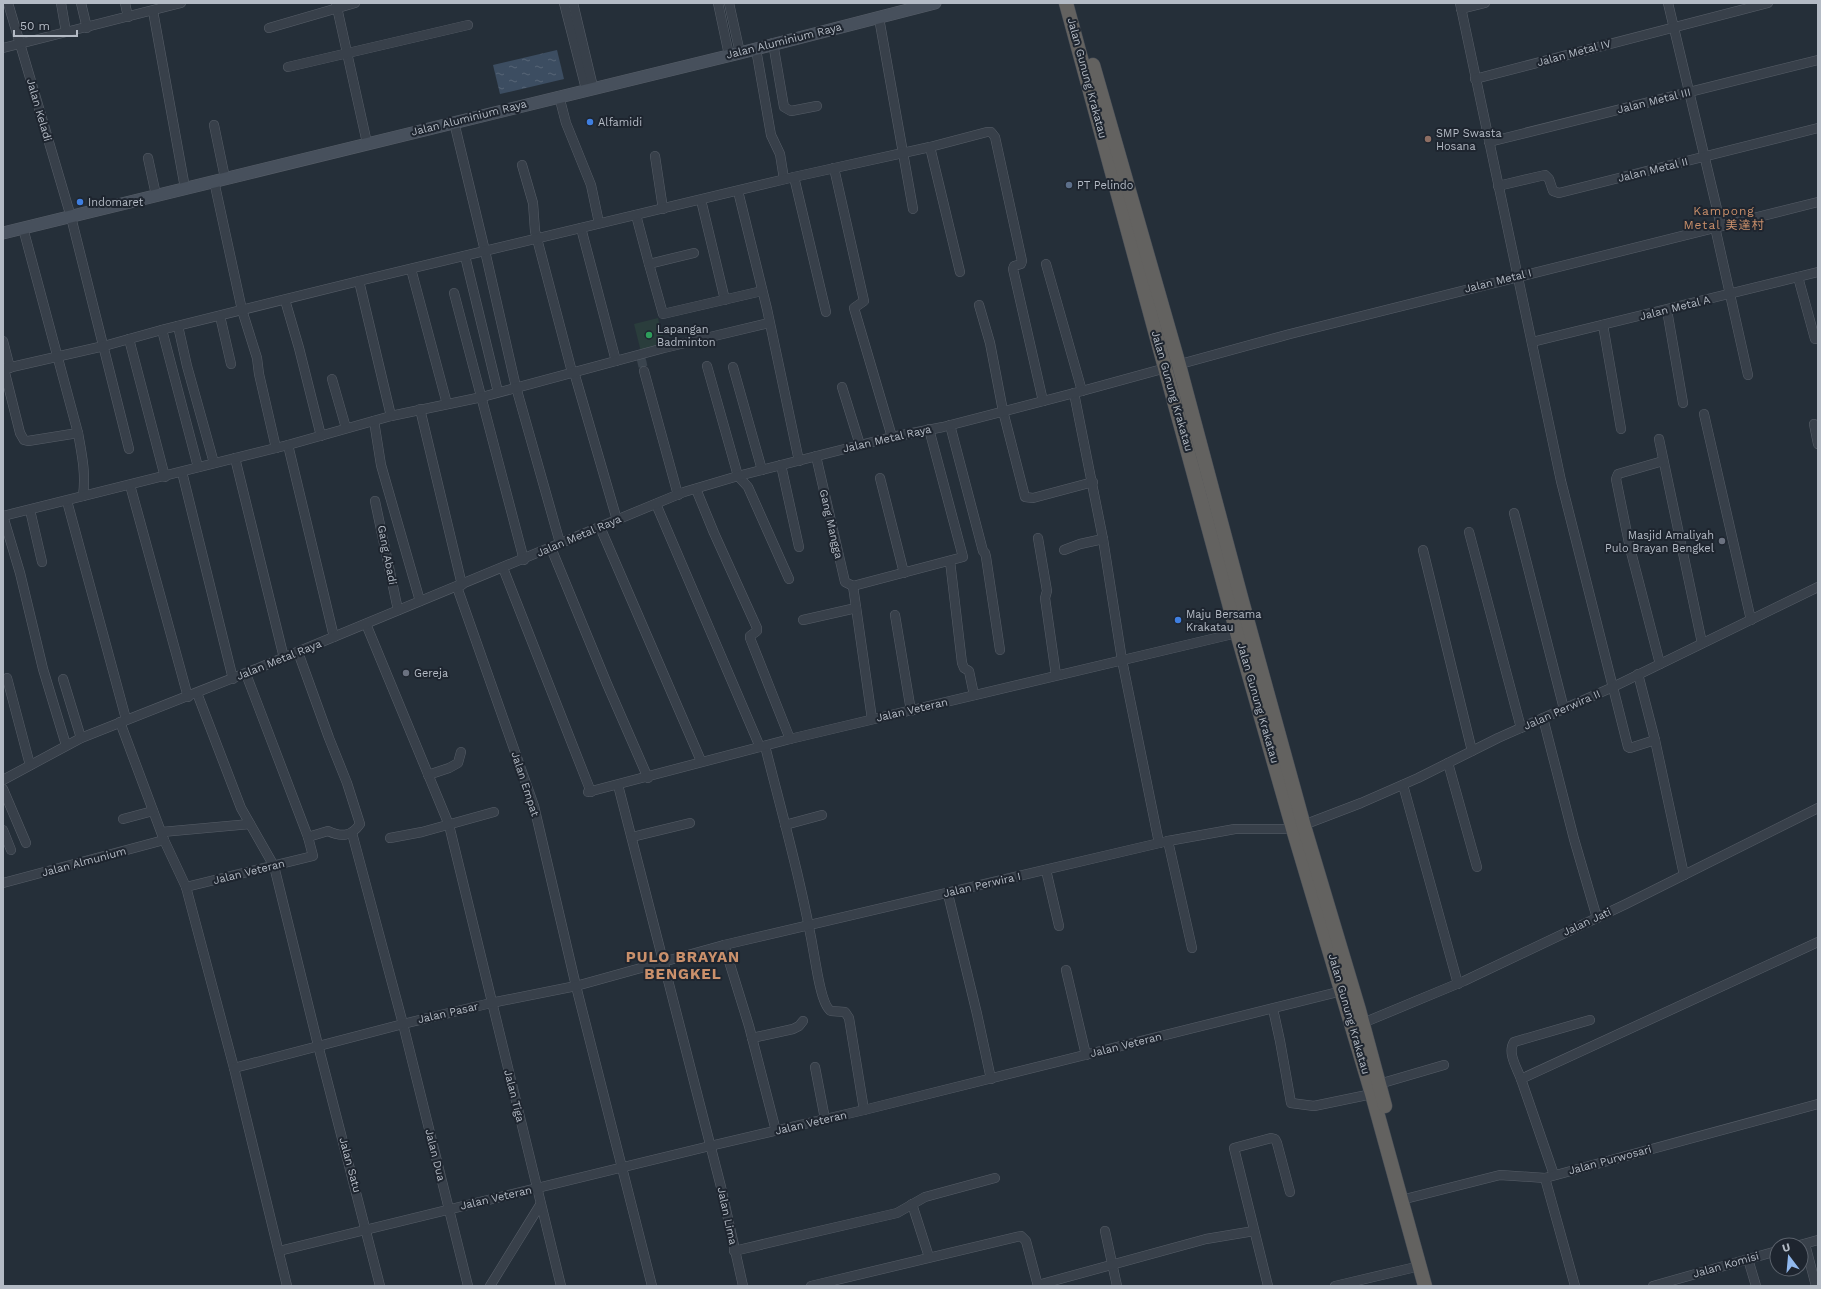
<svg xmlns="http://www.w3.org/2000/svg" width="1821" height="1289" font-family="'Work Sans','Noto Sans SC',sans-serif">
  <defs>
    <pattern id="water-ripples" width="26" height="14" patternUnits="userSpaceOnUse"><rect width="26" height="14" fill="#3c4d61"/><path d="M2 4q2-2 4 0t4 0M15 11q2-2 4 0t4 0" fill="none" stroke="#566576"/></pattern>
  </defs>
  <rect width="100%" height="100%" fill="#252f39"/>
  <path fill="#2a3d3c" d="M 658,318 L 665,346 L 641,352 L 634,324 Z"/>
  <path fill="url(#water-ripples)" d="M 557,50 L 564,79 L 500,94 L 493,65 Z"/>
  <g fill="none" stroke-linecap="round" stroke-linejoin="round">
    <path stroke="#3a444e" stroke-width="9" stroke-dasharray="9 4.5" stroke-linecap="butt" d="M 641,358 L 644,371"/>
    <g stroke="#575e68" stroke-width="10">
      <g id="minor">
        <path d="M 8,3 L 71,217 L 129,449"/>
        <path d="M 61,3 L 66,32"/>
        <path d="M 81,3 L 87,28"/>
        <path d="M 125,3 L 128,17"/>
        <path d="M 336,3 L 367,143"/>
        <path d="M 564,3 L 586,89"/>
        <path d="M 573,3 L 593,87"/>
        <path d="M 718,3 L 729,55"/>
        <path d="M 729,3 L 740,53"/>
        <path d="M 1460,3 L 1561,481 L 1628,747 L 1630,748 L 1655,740"/>
        <path d="M 1668,3 L 1721,226"/>
        <path d="M 1461,9 L 1485,3"/>
        <path d="M 153,11 L 185,188"/>
        <path d="M 879,18 L 913,209"/>
        <path d="M 269,28 L 355,3"/>
        <path d="M 773,43 L 784,107 L 791,111 L 817,106"/>
        <path d="M 3,48 L 181,3"/>
        <path d="M 756,49 L 771,135 L 780,154 L 784,179"/>
        <path d="M 288,67 L 468,25"/>
        <path d="M 1475,79 L 1768,3"/>
        <path d="M 559,96 L 566,123 L 591,185 L 599,223"/>
        <path d="M 454,122 L 485,251 L 516,387 L 560,543"/>
        <path d="M 214,125 L 225,178"/>
        <path d="M 1489,142 L 1818,60"/>
        <path d="M 930,147 L 960,272"/>
        <path d="M 655,156 L 663,209"/>
        <path d="M 148,158 L 156,195"/>
        <path d="M 522,165 L 533,203 L 535,231 L 572,372"/>
        <path d="M 834,168 L 864,301 L 854,308 L 892,437"/>
        <path d="M 794,177 L 826,312"/>
        <path d="M 214,181 L 242,310 L 257,358 L 259,374 L 276,448"/>
        <path d="M 1498,186 L 1545,175 L 1549,179 L 1553,191 L 1559,193 L 1818,128"/>
        <path d="M 738,191 L 767,309 L 799,461"/>
        <path d="M 701,200 L 725,300"/>
        <path d="M 636,215 L 649,264"/>
        <path d="M 1715,227 L 1748,375"/>
        <path d="M 23,228 L 78,433 C 82,455 86,474 83,496"/>
        <path d="M 581,228 L 616,361"/>
        <path d="M 694,253 L 649,264 L 663,314 L 762,291"/>
        <path d="M 465,256 L 498,392"/>
        <path d="M 1046,264 L 1082,391"/>
        <path d="M 411,269 L 447,404"/>
        <path d="M 1798,277 L 1815,339"/>
        <path d="M 359,281 L 391,416"/>
        <path d="M 454,293 L 524,560"/>
        <path d="M 285,300 L 299,348 L 321,436"/>
        <path d="M 979,305 L 990,343 L 1003,411 L 1025,497 L 1033,498 L 1093,482"/>
        <path d="M 1667,310 L 1683,403"/>
        <path d="M 220,316 L 231,364"/>
        <path d="M 1603,325 L 1621,429"/>
        <path d="M 178,326 L 187,366 L 214,463"/>
        <path d="M 162,330 L 198,467"/>
        <path d="M 129,339 L 165,477"/>
        <path d="M 3,341 L 10,368"/>
        <path d="M 1532,342 L 1818,272"/>
        <path d="M 707,366 L 738,476 L 748,487 L 789,579"/>
        <path d="M 733,367 L 762,470"/>
        <path d="M 3,369 L 104,346 L 165,329 L 359,281 L 794,177 L 930,147 L 987,132 L 991,132 L 995,137 L 1022,261 L 1021,264 L 1014,266 L 1013,269 L 1043,401"/>
        <path d="M 4,369 L 20,433 L 24,440 L 28,441 L 78,433"/>
        <path d="M 644,371 L 678,495"/>
        <path d="M 574,372 L 617,520"/>
        <path d="M 332,379 L 346,428"/>
        <path d="M 842,387 L 860,445"/>
        <path d="M 1074,393 L 1103,539 L 1122,660 L 1159,843"/>
        <path d="M 420,409 L 462,585"/>
        <path d="M 1704,414 L 1751,620"/>
        <path d="M 374,421 L 381,465 L 420,601"/>
        <path d="M 1814,424 L 1818,444"/>
        <path d="M 950,425 L 983,551 L 985,553 L 986,557 L 1000,650"/>
        <path d="M 1659,439 L 1702,643"/>
        <path d="M 288,445 L 334,637"/>
        <path d="M 816,456 L 845,582 L 853,586"/>
        <path d="M 235,458 L 284,658"/>
        <path d="M 781,465 L 799,547"/>
        <path d="M 182,472 L 233,679"/>
        <path d="M 880,478 L 904,573"/>
        <path d="M 130,485 L 188,697"/>
        <path d="M 696,489 L 714,533 L 757,628 L 757,631 L 750,636 L 750,638 L 790,739"/>
        <path d="M 67,501 L 126,719"/>
        <path d="M 375,501 L 398,610"/>
        <path d="M 656,504 L 760,747"/>
        <path d="M 30,510 L 42,562"/>
        <path d="M 1514,513 L 1564,709"/>
        <path d="M 3,516 L 288,445 L 391,416 L 482,397 L 664,348 L 769,323"/>
        <path d="M 3,516 L 20,573 L 43,669 L 66,745"/>
        <path d="M 600,527 L 701,761"/>
        <path d="M 1469,532 L 1521,728"/>
        <path d="M 1038,538 L 1047,591 L 1045,598 L 1056,675"/>
        <path d="M 551,548 L 607,684 L 648,778"/>
        <path d="M 1064,550 L 1080,544 L 1103,539"/>
        <path d="M 1423,550 L 1472,751"/>
        <path d="M 950,561 L 962,663 L 964,668 L 969,671 L 974,695"/>
        <path d="M 503,568 L 591,792"/>
        <path d="M 853,586 L 963,557 L 929,429"/>
        <path d="M 853,586 L 872,719"/>
        <path d="M 457,587 L 534,806 L 576,986 L 652,1286"/>
        <path d="M 895,615 L 911,711"/>
        <path d="M 803,620 L 856,608"/>
        <path d="M 366,624 L 449,825 L 561,1286"/>
        <path d="M 298,652 L 329,738 L 347,783 L 360,824 C 351,837 341,837 328,831 L 308,837"/>
        <path d="M 1660,664 L 1630,548 L 1616,479 L 1618,474 L 1663,461"/>
        <path d="M 1638,674 L 1655,740 L 1684,875"/>
        <path d="M 7,678 L 30,765"/>
        <path d="M 63,679 L 81,738"/>
        <path d="M 197,693 L 241,808 L 274,866 L 318,1045 L 380,1286"/>
        <path d="M 1543,718 L 1574,839 L 1597,918"/>
        <path d="M 120,722 L 164,840 L 186,887 L 234,1068 L 287,1286"/>
        <path d="M 765,746 C 783,817 803,888 815,960 C 817,971 822,1006 831,1011 L 845,1012 L 849,1018 L 864,1110"/>
        <path d="M 1448,763 L 1477,867"/>
        <path d="M 428,775 L 449,768 L 458,763 L 461,752"/>
        <path d="M 3,780 L 81,738 L 261,667 L 684,492 L 738,476 L 892,437 L 943,427 L 1082,391 L 1290,334 L 1818,202"/>
        <path d="M 618,785 L 721,1187 L 743,1286"/>
        <path d="M 1403,785 L 1458,984"/>
        <path d="M 3,789 L 26,843"/>
        <path d="M 588,792 L 790,739 L 1237,633"/>
        <path d="M 123,819 L 153,811"/>
        <path d="M 785,825 L 822,815"/>
        <path d="M 3,830 L 11,850"/>
        <path d="M 162,832 L 250,824"/>
        <path d="M 352,833 L 403,1024 L 468,1286"/>
        <path d="M 632,837 L 690,823"/>
        <path d="M 390,838 L 422,832 L 494,812"/>
        <path d="M 1168,841 L 1192,948"/>
        <path d="M 1046,870 L 1059,926"/>
        <path d="M 3,883 L 164,840"/>
        <path d="M 186,887 L 313,856 L 308,837 L 246,674"/>
        <path d="M 948,894 L 977,1014 L 991,1079"/>
        <path d="M 724,945 L 749,1026 L 776,1131"/>
        <path d="M 1066,970 L 1086,1055"/>
        <path d="M 1273,1009 L 1280,1041 L 1291,1103 L 1314,1106 L 1372,1094"/>
        <path d="M 1358,1025 L 1464,981 L 1626,904 L 1818,808"/>
        <path d="M 752,1038 L 793,1029 L 799,1026 L 803,1021"/>
        <path d="M 815,1067 L 825,1119"/>
        <path d="M 234,1068 L 403,1024 L 491,1003 L 576,986 L 724,945 L 1168,841 L 1235,829 L 1293,829 L 1361,803 L 1418,778 L 1498,738 L 1613,687 L 1818,587"/>
        <path d="M 1521,1079 C 1517,1068 1507,1053 1514,1042 L 1590,1020"/>
        <path d="M 1379,1084 L 1444,1065"/>
        <path d="M 1554,1175 L 1521,1079 L 1818,942"/>
        <path d="M 1545,1178 L 1575,1286"/>
        <path d="M 1401,1200 L 1500,1175 L 1545,1178 L 1818,1104"/>
        <path d="M 912,1204 L 929,1257"/>
        <path d="M 1105,1231 L 1117,1286"/>
        <path d="M 1805,1244 L 1816,1286"/>
        <path d="M 1800,1245 L 1818,1240"/>
        <path d="M 279,1251 L 710,1146 L 864,1110 L 1342,991"/>
        <path d="M 734,1251 L 897,1213 L 925,1197 L 995,1178"/>
        <path d="M 1748,1259 L 1756,1286"/>
        <path d="M 1038,1285 L 1206,1239 L 1254,1231"/>
        <path d="M 490,1286 L 540,1205"/>
        <path d="M 811,1286 L 1021,1236 L 1026,1241 L 1038,1286"/>
        <path d="M 1268,1286 L 1234,1148 L 1271,1138 L 1275,1139 L 1277,1143 L 1290,1192"/>
        <path d="M 1335,1286 L 1420,1266"/>
        <path d="M 1653,1286 L 1777,1251"/>
      </g>
    </g>
    <g stroke="#575e68" stroke-width="13">
      <path id="secondary" d="M 3,233 L 740,53 L 935,3"/>
    </g>
    <g stroke="#444b55" stroke-width="15">
      <g id="trunk">
        <path d="M 1066,3 L 1237,633 L 1293,829 L 1372,1094 L 1425,1286"/>
        <path d="M 1093,65 L 1179,365 L 1242,601 L 1304,826 L 1359,1010 L 1385,1106"/>
      </g>
    </g>
    <use href="#minor" stroke="#38404a" stroke-width="9"/>
    <use href="#secondary" stroke="#47505c" stroke-width="12"/>
    <use href="#trunk" stroke="#636260" stroke-width="14"/>
  </g>
  <g fill="#3f7fe0" stroke="#1e252f" stroke-width="1.5">
    <circle cx="590" cy="122" r="4"/>
    <circle cx="80" cy="202" r="4"/>
    <circle cx="1178" cy="620" r="4"/>
  </g>
  <circle fill="#8d6e63" stroke="#1e252f" stroke-width="1.5" cx="1428" cy="139" r="4"/>
  <circle fill="#5c6f8a" stroke="#1e252f" stroke-width="1.5" cx="1069" cy="185" r="4"/>
  <circle fill="#2e9e5b" stroke="#1e252f" stroke-width="1.5" cx="649" cy="335" r="4"/>
  <g fill="#6b7280" stroke="#1e252f" stroke-width="1.5">
    <circle cx="1722" cy="541" r="4"/>
    <circle cx="406" cy="673" r="4"/>
  </g>
  <g text-anchor="middle" dominant-baseline="central" stroke-width="4" stroke-linejoin="round" paint-order="stroke">
    <g font-size="11" fill="#b4bbc5" stroke="#1e252f">
      <text transform="translate(784 41) rotate(-14)">Jalan Aluminium Raya</text>
      <text transform="translate(1574 53) rotate(-15)">Jalan Metal IV</text>
      <text transform="translate(1087 78) rotate(75)">Jalan Gunung Krakatau</text>
      <text transform="translate(1654 101) rotate(-14)">Jalan Metal III</text>
      <text transform="translate(39 110) rotate(74)">Jalan Keladi</text>
      <text transform="translate(469 118) rotate(-14)">Jalan Aluminium Raya</text>
      <text transform="translate(1653 170) rotate(-14)">Jalan Metal II</text>
      <text transform="translate(1498 281) rotate(-14)">Jalan Metal I</text>
      <text transform="translate(1675 308) rotate(-14)">Jalan Metal A</text>
      <text transform="translate(1172 391) rotate(74)">Jalan Gunung Krakatau</text>
      <text transform="translate(887 439) rotate(-13)">Jalan Metal Raya</text>
      <text transform="translate(831 524) rotate(77)">Gang Mangga</text>
      <text transform="translate(579 536) rotate(-23)">Jalan Metal Raya</text>
      <text transform="translate(387 555) rotate(79)">Gang Abadi</text>
      <text transform="translate(279 660) rotate(-22)">Jalan Metal Raya</text>
      <text transform="translate(1258 703) rotate(74)">Jalan Gunung Krakatau</text>
      <text transform="translate(912 710) rotate(-13)">Jalan Veteran</text>
      <text transform="translate(1562 710) rotate(-24)">Jalan Perwira II</text>
      <text transform="translate(525 784) rotate(72)">Jalan Empat</text>
      <text transform="translate(84 862) rotate(-15)">Jalan Almunium</text>
      <text transform="translate(249 872) rotate(-14)">Jalan Veteran</text>
      <text transform="translate(982 885) rotate(-13)">Jalan Perwira I</text>
      <text transform="translate(1587 922) rotate(-25)">Jalan Jati</text>
      <text transform="translate(448 1013) rotate(-13)">Jalan Pasar</text>
      <text transform="translate(1349 1014) rotate(74)">Jalan Gunung Krakatau</text>
      <text transform="translate(1126 1045) rotate(-14)">Jalan Veteran</text>
      <text transform="translate(514 1096) rotate(76)">Jalan Tiga</text>
      <text transform="translate(811 1123) rotate(-13)">Jalan Veteran</text>
      <text transform="translate(435 1155) rotate(76)">Jalan Dua</text>
      <text transform="translate(1610 1160) rotate(-15)">Jalan Purwosari</text>
      <text transform="translate(350 1165) rotate(75)">Jalan Satu</text>
      <text transform="translate(496 1198) rotate(-13)">Jalan Veteran</text>
      <text transform="translate(727 1216) rotate(78)">Jalan Lima</text>
      <text transform="translate(1726 1265) rotate(-16)">Jalan Komisi</text>
    </g>
    <g font-size="11" fill="#b4bbc5" stroke="#1e252f" text-anchor="start">
      <text x="598" y="122">Alfamidi</text>
      <text x="1436" y="133">SMP Swasta<tspan x="1436" dy="13">Hosana</tspan></text>
      <text x="1077" y="185">PT Pelindo</text>
      <text x="88" y="202">Indomaret</text>
      <text x="657" y="329">Lapangan<tspan x="657" dy="13">Badminton</tspan></text>
      <text x="1714" y="535" text-anchor="end">Masjid Amaliyah<tspan x="1714" dy="13">Pulo Brayan Bengkel</tspan></text>
      <text x="1186" y="614">Maju Bersama<tspan x="1186" dy="13">Krakatau</tspan></text>
      <text x="414" y="673">Gereja</text>
    </g>
    <g font-size="12" letter-spacing="1" fill="#ca906b" stroke="#1e252f">
      <text x="1724" y="211">Kampong<tspan x="1724" dy="14">Metal 美達村</tspan></text>
    </g>
    <g font-size="15" font-weight="bold" letter-spacing="1" fill="#ca906b" stroke="#1e252f">
      <text x="683" y="957">PULO BRAYAN<tspan x="683" dy="17">BENGKEL</tspan></text>
    </g>
  </g>
  <rect width="1821" height="1289" fill="none" stroke="#b4bbc5" stroke-width="8"/>
  <g transform="translate(1789 1257) rotate(344)"><circle r="19" fill="#1e252f" stroke="#5a616b"/>
  <path d="M0-3L7 15L0 10L-7 15Z" fill="#91b8ed"/>
  <text y="-6" font-size="11" font-weight="bold" text-anchor="middle" fill="#b4bbc5">U</text>
  </g>
  <path d="M14 30v6h63v-6" fill="none" stroke="#b4bbc5" stroke-width="2"/>
  <text x="20" y="30" font-size="12" fill="#b4bbc5" stroke="#1e252f" stroke-width="3" paint-order="stroke">50 m</text>
</svg>
